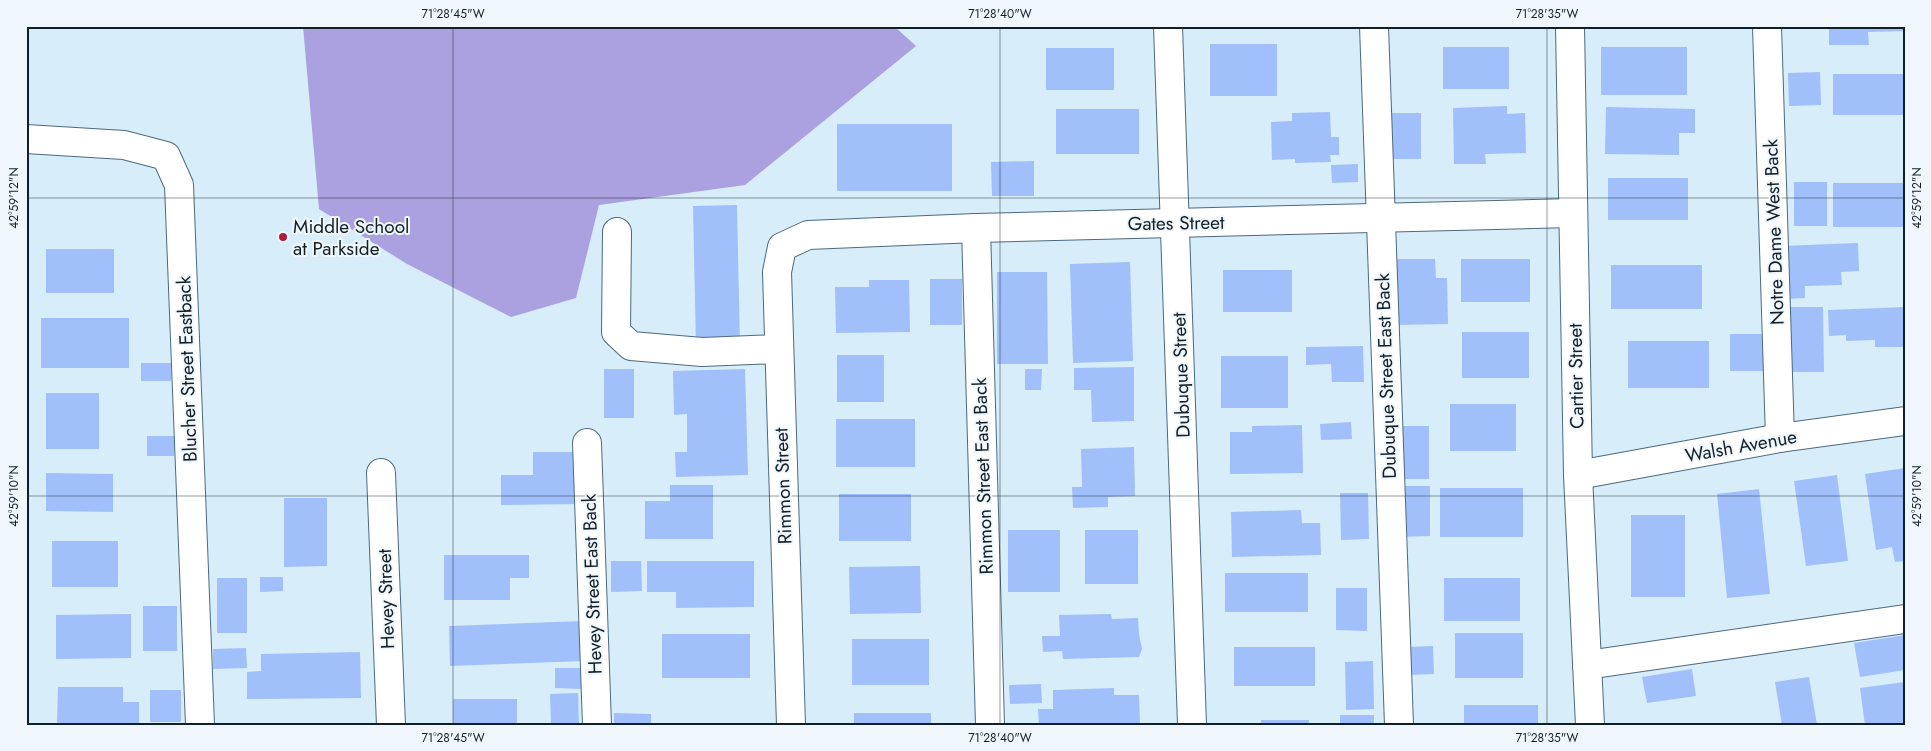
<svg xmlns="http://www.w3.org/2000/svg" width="1931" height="751" font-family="Jost,sans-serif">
  <rect width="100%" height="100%" fill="#d7edfa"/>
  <path fill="#aba0e0" d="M 303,26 L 894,26 L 916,46 L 745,185 L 599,205 L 576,298 L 511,317 L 407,264 L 319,209 Z"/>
  <g fill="#a1bffb">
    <path d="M 1829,26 L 1905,26 L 1905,31 L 1868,32 L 1869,45 L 1829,45 Z"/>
    <rect x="1210" y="44" width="67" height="52"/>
    <rect x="1443" y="47" width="66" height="42"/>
    <rect x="1601" y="47" width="86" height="48"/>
    <rect x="1046" y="48" width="68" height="42"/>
    <path d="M 1820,72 L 1821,105 L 1789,106 L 1788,73 Z"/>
    <rect x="1833" y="74" width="72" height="41"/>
    <path d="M 1507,106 L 1507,114 L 1525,113 L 1526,153 L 1485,154 L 1486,164 L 1454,164 L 1453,108 Z"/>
    <path d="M 1606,107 L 1695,109 L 1695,133 L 1679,133 L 1679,155 L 1605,154 Z"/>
    <rect x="1056" y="109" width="83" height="45"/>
    <path d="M 1330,112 L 1331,137 L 1339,137 L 1339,155 L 1330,155 L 1331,162 L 1295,163 L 1295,159 L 1272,160 L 1271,122 L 1292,121 L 1292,113 Z"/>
    <rect x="1386" y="113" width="35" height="46"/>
    <rect x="837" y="124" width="115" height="67"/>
    <path d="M 1034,161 L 1034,196 L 992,196 L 991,162 Z"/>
    <path d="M 1358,164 L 1358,182 L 1332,183 L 1331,165 Z"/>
    <rect x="1608" y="178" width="80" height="42"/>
    <rect x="1794" y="182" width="33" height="44"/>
    <rect x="1833" y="183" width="72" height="44"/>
    <path d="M 737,205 L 740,346 L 696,347 L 693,206 Z"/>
    <path d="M 1858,243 L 1859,271 L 1841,272 L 1842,285 L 1805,286 L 1805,298 L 1783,299 L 1781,246 Z"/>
    <rect x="46" y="249" width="68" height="44"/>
    <path d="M 1392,259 L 1435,259 L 1436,278 L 1447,278 L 1448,324 L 1393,325 Z"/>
    <rect x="1461" y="259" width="69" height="43"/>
    <path d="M 1130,262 L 1133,361 L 1073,363 L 1070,264 Z"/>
    <rect x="1611" y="265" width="91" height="44"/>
    <rect x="1223" y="270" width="69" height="42"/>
    <path d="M 997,272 L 1047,272 L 1048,364 L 997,364 Z"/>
    <rect x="930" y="279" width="32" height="46"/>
    <path d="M 869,280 L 909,280 L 910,332 L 836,333 L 835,287 L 869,287 Z"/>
    <path d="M 1788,307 L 1823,307 L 1824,372 L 1789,372 Z"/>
    <path d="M 1905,307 L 1905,347 L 1875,347 L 1875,340 L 1846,341 L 1846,335 L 1829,336 L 1828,310 Z"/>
    <rect x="41" y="318" width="88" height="50"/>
    <rect x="1462" y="332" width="67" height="46"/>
    <rect x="1730" y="334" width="33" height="37"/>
    <rect x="1628" y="341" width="81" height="47"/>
    <path d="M 1363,346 L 1364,382 L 1332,382 L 1331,364 L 1306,365 L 1306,347 Z"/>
    <rect x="837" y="355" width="47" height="47"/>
    <rect x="1221" y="356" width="67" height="52"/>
    <rect x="141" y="363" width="30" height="18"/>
    <path d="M 1134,367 L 1134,421 L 1092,422 L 1091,390 L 1074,390 L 1074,368 Z"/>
    <rect x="604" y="369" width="30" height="49"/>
    <path d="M 745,369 L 748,475 L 676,477 L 675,452 L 687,452 L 687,414 L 674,415 L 673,371 Z"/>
    <path d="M 1025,369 L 1042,369 L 1041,390 L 1025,390 Z"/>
    <rect x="46" y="393" width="53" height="56"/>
    <rect x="1450" y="404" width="66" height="47"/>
    <rect x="836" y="419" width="79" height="48"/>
    <path d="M 1351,422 L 1352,439 L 1321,440 L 1320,424 Z"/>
    <path d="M 1302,425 L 1303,473 L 1230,474 L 1230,432 L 1252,432 L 1252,426 Z"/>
    <rect x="1398" y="426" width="31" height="53"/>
    <path d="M 147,436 L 175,436 L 174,456 L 147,456 Z"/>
    <path d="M 1134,447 L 1135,496 L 1108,497 L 1108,507 L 1073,508 L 1072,487 L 1082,487 L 1081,449 Z"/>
    <path d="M 533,452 L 577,452 L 577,504 L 501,505 L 501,475 L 533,475 Z"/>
    <path d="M 1905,468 L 1905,561 L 1895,562 L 1892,547 L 1876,550 L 1865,474 Z"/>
    <path d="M 46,473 L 113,474 L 113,512 L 46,511 Z"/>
    <path d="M 1837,475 L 1848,561 L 1806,566 L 1794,481 Z"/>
    <path d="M 670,485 L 713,485 L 713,539 L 645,539 L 645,501 L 670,501 Z"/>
    <path d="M 1401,486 L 1430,486 L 1430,536 L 1401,537 Z"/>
    <rect x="1440" y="488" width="83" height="49"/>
    <path d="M 1759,489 L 1770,594 L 1727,598 L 1717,494 Z"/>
    <path d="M 1340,493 L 1368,493 L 1369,539 L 1341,540 Z"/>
    <rect x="839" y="494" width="72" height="47"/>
    <path d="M 284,498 L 327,498 L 327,566 L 284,567 Z"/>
    <path d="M 1301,510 L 1302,523 L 1320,523 L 1321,555 L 1232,557 L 1231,512 Z"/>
    <rect x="1631" y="515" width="54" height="82"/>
    <rect x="1008" y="530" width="52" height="62"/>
    <rect x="1085" y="530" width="53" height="54"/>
    <rect x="52" y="541" width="66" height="46"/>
    <path d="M 444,555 L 529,555 L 529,578 L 510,578 L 510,600 L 444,600 Z"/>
    <path d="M 611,561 L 641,561 L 642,591 L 611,592 Z"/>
    <path d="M 647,561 L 754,561 L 754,607 L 676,608 L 676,592 L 647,592 Z"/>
    <path d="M 920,566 L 921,613 L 850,614 L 849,567 Z"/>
    <rect x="1225" y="573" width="83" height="39"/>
    <path d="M 260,577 L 283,577 L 283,591 L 260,592 Z"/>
    <rect x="217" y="578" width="30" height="55"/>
    <rect x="1444" y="578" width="76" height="43"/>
    <path d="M 1336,588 L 1367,588 L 1367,631 L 1336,630 Z"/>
    <rect x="143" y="606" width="34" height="45"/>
    <path d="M 131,614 L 131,658 L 56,659 L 56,615 Z"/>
    <path d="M 1111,614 L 1112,619 L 1138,618 L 1139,634 L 1142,649 L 1139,657 L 1063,659 L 1062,651 L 1043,652 L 1042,636 L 1060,636 L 1059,615 Z"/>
    <path d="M 583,621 L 584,661 L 450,666 L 449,626 Z"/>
    <rect x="1455" y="633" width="68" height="45"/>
    <rect x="662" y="634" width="88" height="44"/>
    <path d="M 1905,635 L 1905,670 L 1860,677 L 1854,643 Z"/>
    <rect x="852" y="639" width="77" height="46"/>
    <path d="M 1433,646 L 1434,674 L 1408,675 L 1407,647 Z"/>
    <rect x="1234" y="647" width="81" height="39"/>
    <path d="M 246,648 L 247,668 L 213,669 L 213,649 Z"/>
    <path d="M 360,652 L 361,698 L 247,699 L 247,672 L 261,671 L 261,654 Z"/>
    <path d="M 1373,661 L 1374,709 L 1346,710 L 1345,662 Z"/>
    <path d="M 555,668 L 582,668 L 582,689 L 555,688 Z"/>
    <path d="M 1692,669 L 1696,696 L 1647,703 L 1642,677 Z"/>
    <path d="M 1809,677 L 1817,725 L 1782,725 L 1775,682 Z"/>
    <path d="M 1905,682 L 1905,725 L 1865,725 L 1860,688 Z"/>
    <path d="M 1041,684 L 1042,703 L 1010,704 L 1009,685 Z"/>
    <path d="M 58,687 L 123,687 L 123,702 L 139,702 L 139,725 L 57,725 Z"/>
    <path d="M 1114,688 L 1114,695 L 1139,695 L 1140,725 L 1039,725 L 1038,709 L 1053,709 L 1053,690 Z"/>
    <rect x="150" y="690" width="31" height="32"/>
    <path d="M 578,693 L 579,723 L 551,724 L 550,694 Z"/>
    <rect x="453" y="699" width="64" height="26"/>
    <rect x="1464" y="705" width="74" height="20"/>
    <path d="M 614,713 L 651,714 L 651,725 L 614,725 Z"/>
    <rect x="854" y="713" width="77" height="12"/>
    <rect x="1340" y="715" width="34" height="10"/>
    <rect x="1261" y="720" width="48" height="5"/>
  </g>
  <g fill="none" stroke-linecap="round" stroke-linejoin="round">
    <g stroke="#4a6a7e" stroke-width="30">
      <g id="minor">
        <path d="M 1168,26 L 1192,725"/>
        <path d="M 1374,26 L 1399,725"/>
        <path d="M 1570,26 L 1578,475 L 1590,725"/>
        <path d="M 1767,26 L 1780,438"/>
        <path d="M 26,139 L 124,145 L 166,156 L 179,185 L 200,725"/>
        <path d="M 976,228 L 990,725"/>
        <path d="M 617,232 L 616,332 L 631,346 L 702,352 L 779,349"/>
        <path d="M 587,443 L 597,725"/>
        <path d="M 381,473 L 391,725"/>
        <path d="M 1578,475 L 1780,438 L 1905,421"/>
        <path d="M 1587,665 L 1905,619"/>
        <path d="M 791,725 L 777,272 L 782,247 L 808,235 L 976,228 L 1573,213"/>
      </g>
    </g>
    <use href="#minor" stroke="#fff" stroke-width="28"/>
  </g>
  <path fill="none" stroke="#111f27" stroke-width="1" stroke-opacity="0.45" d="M 453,26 L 453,725M 1000,26 L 1000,725M 1547,26 L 1547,725M 26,198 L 1905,198M 26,496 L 1905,496"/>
  <circle fill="#af1b3a" stroke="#f0f7fc" stroke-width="2" cx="283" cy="237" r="5"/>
  <g text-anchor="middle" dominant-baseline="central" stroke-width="4" stroke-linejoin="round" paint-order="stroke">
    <g font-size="19" fill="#111f27" stroke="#f0f7fc">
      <text transform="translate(1176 223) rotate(-1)">Gates Street</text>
      <text transform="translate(1774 232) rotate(-92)">Notre Dame West Back</text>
      <text transform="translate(187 369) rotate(-92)">Blucher Street Eastback</text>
      <text transform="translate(1181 375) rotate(-92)">Dubuque Street</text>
      <text transform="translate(1386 376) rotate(-92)">Dubuque Street East Back</text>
      <text transform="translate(1576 376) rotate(-91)">Cartier Street</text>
      <text transform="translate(1741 446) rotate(-10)">Walsh Avenue</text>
      <text transform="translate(983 476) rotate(-92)">Rimmon Street East Back</text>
      <text transform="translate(783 486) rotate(-92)">Rimmon Street</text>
      <text transform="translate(592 584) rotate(-92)">Hevey Street East Back</text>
      <text transform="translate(386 599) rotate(-92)">Hevey Street</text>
    </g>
    <g font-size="19" fill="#111f27" stroke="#f0f7fc" text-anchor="start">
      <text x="293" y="226">Middle School<tspan x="293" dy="22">at Parkside</tspan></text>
    </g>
  </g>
  <rect width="1931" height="751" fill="none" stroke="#f0f7fc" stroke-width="55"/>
  <rect x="28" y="28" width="1876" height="696" fill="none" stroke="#111f27" stroke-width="2"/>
  <g font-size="12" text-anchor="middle" fill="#111f27">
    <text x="453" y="18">71°28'45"W</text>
    <text x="1000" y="18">71°28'40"W</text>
    <text x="1547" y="18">71°28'35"W</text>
    <text transform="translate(14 198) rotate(-90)" y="4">42°59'12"N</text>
    <text transform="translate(1917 198) rotate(-90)" y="4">42°59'12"N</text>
    <text transform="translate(14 496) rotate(-90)" y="4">42°59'10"N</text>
    <text transform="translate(1917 496) rotate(-90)" y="4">42°59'10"N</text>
    <text x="453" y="742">71°28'45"W</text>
    <text x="1000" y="742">71°28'40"W</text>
    <text x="1547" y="742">71°28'35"W</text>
  </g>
</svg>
